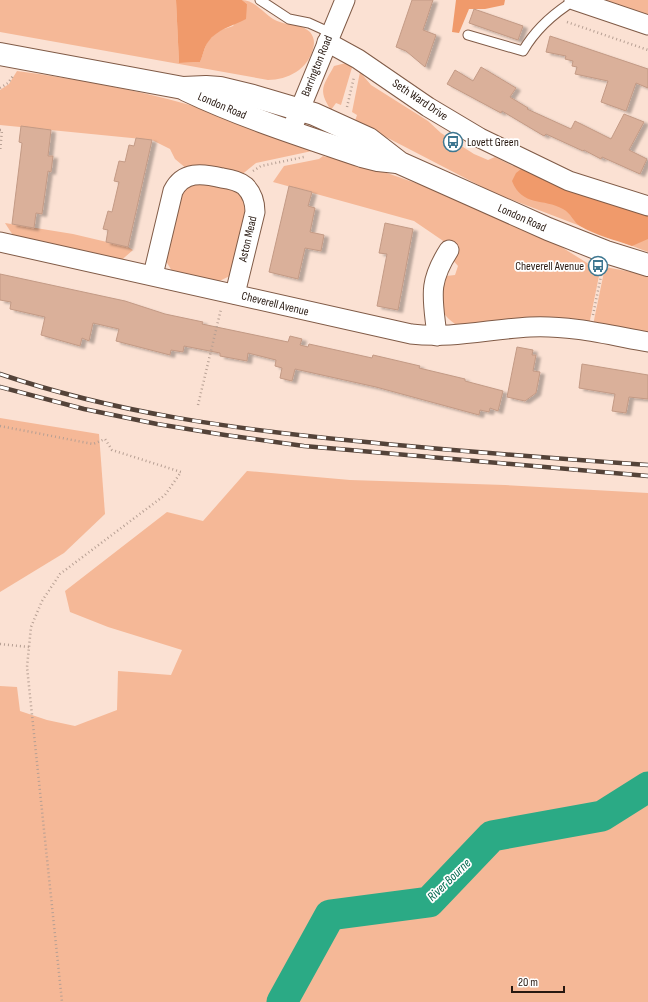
<svg xmlns="http://www.w3.org/2000/svg" width="648" height="1002" font-family="'Sofia Sans Condensed',sans-serif">
  <defs>
    <filter id="shadow"><feDropShadow dx="4.5" dy="2.5" stdDeviation="1" flood-color="#0004"/></filter>
  </defs>
  <rect width="100%" height="100%" fill="#fbe1d3"/>
  <g fill="#f5b897">
    <path d="M 0,0 L 176,0 L 179,63 L 200,62 L 207,42 L 218,31 L 233,26 L 247,4 L 242,0 C 255,0 264,14 275,20 C 286,26 301,23 310,32 C 314,37 315,43 313,49 C 308,69 288,80 268,80 L 0,32 Z"/>
    <path d="M 593,0 L 648,0 L 648,20 Z"/>
    <path d="M 346,63 L 353,64 L 341,105 L 336,103 L 331,110 C 317,89 324,85 334,66 Z"/>
    <path d="M 17,71 C 76,79 133,89 190,105 C 231,118 272,135 312,151 L 256,163 L 240,176 L 187,169 L 175,159 L 170,149 L 152,140 L 0,125 L 0,90 L 9,84 Z"/>
    <path d="M 360,72 L 371,85 L 428,121 L 441,133 L 474,154 L 488,160 L 495,157 L 513,166 L 516,162 L 648,213 L 648,252 L 494,193 L 355,121 L 357,115 L 352,112 Z"/>
    <path d="M 330,153 L 444,193 L 547,238 L 600,271 L 589,325 L 459,326 C 447,320 442,312 437,299 L 446,276 L 455,275 L 458,266 L 452,259 L 455,249 L 414,221 L 273,182 L 284,166 L 319,159 L 323,156 L 326,157 Z"/>
    <path d="M 195,180 L 240,191 L 247,208 L 230,276 L 215,283 L 172,271 L 164,258 L 175,199 Z"/>
    <path d="M 5,223 L 73,234 L 128,247 L 133,250 L 117,264 L 16,240 Z"/>
    <path d="M 605,267 L 648,275 L 648,335 L 593,325 Z"/>
    <path d="M 0,418 L 99,434 L 105,514 L 64,553 L 0,592 Z"/>
    <path d="M 247,471 L 350,480 L 505,485 L 648,493 L 648,1002 L 0,1002 L 0,686 L 17,687 L 20,711 L 47,720 L 75,726 L 117,710 L 118,671 L 171,675 L 182,650 L 108,627 L 70,612 L 65,591 L 167,512 L 203,521 Z"/>
  </g>
  <g fill="#f09a6b">
    <path d="M 176,0 L 242,0 L 247,4 L 246,19 C 233,26 217,29 208,42 C 204,47 203,56 200,62 L 179,63 Z"/>
    <path d="M 456,0 L 505,0 L 504,5 L 485,9 L 469,9 L 459,33 L 452,32 Z"/>
    <path d="M 525,166 L 648,213 L 648,239 L 632,246 C 615,240 595,235 580,226 C 574,223 571,213 563,209 C 544,198 522,207 512,181 L 516,173 Z"/>
  </g>
  <g fill="none" stroke-linecap="round" stroke-linejoin="round">
    <path stroke="#2baa85" stroke-width="31" d="M 282,1002 L 330,915 L 429,902 L 492,836 L 602,816 L 648,787"/>
  </g>
  <g fill="#dab09a" stroke="#c39a85" filter="url(#shadow)">
    <path d="M 412,0 L 433,0 L 423,30 L 436,35 L 425,67 L 406,51 L 396,47 Z"/>
    <path d="M 474,9 L 523,26 L 518,40 L 469,23 Z"/>
    <path d="M 550,36 L 648,69 L 648,88 L 636,83 L 626,111 L 601,102 L 608,81 L 575,74 L 577,67 L 572,66 L 573,61 L 565,59 L 566,56 L 546,52 Z"/>
    <path d="M 481,67 L 516,88 L 510,97 L 528,108 L 527,109 L 571,129 L 575,121 L 611,139 L 624,114 L 644,122 L 629,150 L 647,159 L 640,174 L 602,157 L 601,159 L 584,150 L 583,151 L 546,134 L 544,136 L 502,111 L 501,113 L 447,84 L 455,70 L 473,81 Z"/>
    <path d="M 21,126 L 51,130 L 48,156 L 53,156 L 51,172 L 48,171 L 42,214 L 36,213 L 34,228 L 12,224 L 22,143 L 19,142 Z"/>
    <path d="M 136,138 L 152,140 L 128,247 L 106,242 L 108,230 L 103,229 L 108,211 L 112,212 L 119,182 L 114,181 L 119,161 L 125,162 L 129,145 L 134,146 Z"/>
    <path d="M 289,186 L 312,192 L 308,206 L 315,208 L 310,232 L 324,235 L 321,251 L 305,248 L 298,279 L 269,272 Z"/>
    <path d="M 385,223 L 413,229 L 398,310 L 377,306 L 387,254 L 379,253 Z"/>
    <path d="M 0,274 L 125,301 L 165,314 L 203,322 L 202,324 L 288,342 L 290,336 L 302,339 L 300,345 L 308,347 L 309,344 L 372,358 L 373,355 L 420,366 L 419,368 L 465,379 L 465,381 L 503,391 L 498,411 L 490,408 L 489,412 L 480,410 L 479,415 L 376,387 L 295,369 L 292,381 L 280,378 L 282,368 L 275,366 L 276,360 L 248,353 L 247,361 L 220,356 L 220,353 L 184,346 L 183,352 L 171,350 L 170,355 L 116,341 L 119,329 L 93,323 L 89,341 L 82,338 L 80,346 L 41,335 L 45,317 L 10,309 L 11,302 L 0,300 Z"/>
    <path d="M 517,347 L 533,350 L 532,355 L 536,355 L 533,371 L 540,372 L 536,393 L 525,401 L 507,397 Z"/>
    <path d="M 582,364 L 648,375 L 648,399 L 629,397 L 626,413 L 612,411 L 615,394 L 579,388 Z"/>
  </g>
  <g fill="none" stroke-linecap="round" stroke-linejoin="round">
    <g stroke="#805b47" stroke-width="11">
      <g id="service">
        <path d="M 260,0 L 289,19 L 309,23 L 331,33"/>
        <path d="M 468,35 L 523,51 C 535,30 554,13 575,0"/>
      </g>
    </g>
    <g stroke="#805b47" stroke-width="21">
      <g id="minor">
        <path d="M 574,0 L 648,25"/>
        <path d="M 327,42 L 358,59 L 428,107 L 480,138 L 569,181 L 648,206"/>
        <path d="M 291,131 L 345,0"/>
        <path d="M 0,242 L 411,334 C 451,339 490,329 530,327 C 570,325 609,335 648,342"/>
        <path d="M 153,275 L 173,191 C 183,171 202,173 222,178 C 229,179 239,181 245,186 C 252,193 255,202 255,212 L 235,294"/>
        <path d="M 437,336 C 433,298 427,284 449,250"/>
      </g>
    </g>
    <g stroke="#805b47" stroke-width="24">
      <g id="trunk">
        <path d="M 0,54 L 183,88 L 206,87 L 220,88 L 253,96 L 314,114 L 369,139 L 400,163 L 548,229 L 606,252 L 648,265"/>
        <path d="M 186,90 C 243,117 303,136 362,156 L 378,160 L 397,162"/>
      </g>
    </g>
    <g stroke="#b69f93" stroke-width="2.5" stroke-dasharray="1 3" stroke-linecap="butt">
      <path d="M 567,22 L 648,50"/>
      <path d="M 0,88 L 8,83 L 13,76"/>
      <path d="M 347,107 L 354,77"/>
      <path d="M 0,130 L 2,130 L 0,152"/>
      <path d="M 253,171 L 261,166 L 304,157"/>
      <path d="M 593,315 L 602,271"/>
      <path d="M 198,405 L 221,309"/>
      <path d="M 0,426 L 93,444 L 105,439 L 112,450 L 181,472 L 165,495 L 60,574 L 42,601 L 31,627 L 27,667 L 62,1002"/>
      <path d="M 0,644 L 29,647"/>
    </g>
    <use href="#service" stroke="#fff" stroke-width="9"/>
    <use href="#minor" stroke="#fff" stroke-width="19"/>
    <use href="#trunk" stroke="#fff" stroke-width="22"/>
    <g stroke="#544339" stroke-width="4.5">
      <g id="rail">
        <path d="M 0,374 C 115,413 235,429 356,441 C 453,451 550,458 648,465"/>
        <path d="M 0,387 L 84,409 L 157,424 L 225,435 L 304,446 L 648,476"/>
      </g>
    </g>
    <use href="#rail" stroke="#fff" stroke-width="3" stroke-dasharray="9" stroke-linecap="butt"/>
  </g>
  <defs>
    <g id="bus-ring" transform="scale(1)"><circle r="9.5" fill="#fff" stroke="#3e7791" stroke-width="1.5"/><path d="M-5-6H5V4H4V6H2V4H-2V6H-4V4H-5ZM-3.5-4V0h7V-4ZM-3.5 1.2v1.5H-2V1.2ZM2 1.2v1.5H3.5V1.2Z" fill="#3e7791"/></g>
  </defs>
  <g fill-rule="evenodd">
    <use href="#bus-ring" x="453" y="142"/>
    <use href="#bus-ring" x="598" y="266"/>
  </g>
  <g text-anchor="middle" dominant-baseline="central" stroke-width="3.5" stroke-linejoin="round" paint-order="stroke">
    <g font-size="12" fill="#271810" stroke="#fff">
      <text transform="translate(317 66) rotate(-68)">Barrington Road</text>
      <text transform="translate(420 100) rotate(34)">Seth Ward Drive</text>
      <text transform="translate(222 106) rotate(23)">London Road</text>
      <text transform="translate(522 218) rotate(24)">London Road</text>
      <text transform="translate(248 239) rotate(-77)">Aston Mead</text>
      <text transform="translate(275 304) rotate(14)">Cheverell Avenue</text>
    </g>
    <g font-size="12" fill="#271810" stroke="#fff" text-anchor="start">
      <text x="467" y="142">Lovett Green</text>
      <text x="584" y="266" text-anchor="end">Cheverell Avenue</text>
    </g>
    <g font-size="13" font-style="italic" fill="#02664d" stroke="#fff">
      <text transform="translate(449 880) rotate(-44)">River Bourne</text>
    </g>
  </g>
  <path d="M512 986v6h52v-6" fill="none" stroke="#271810" stroke-width="2"/>
  <text x="518" y="986" font-size="12" fill="#271810" stroke="#ffffff" stroke-width="3" paint-order="stroke">20 m</text>
</svg>
